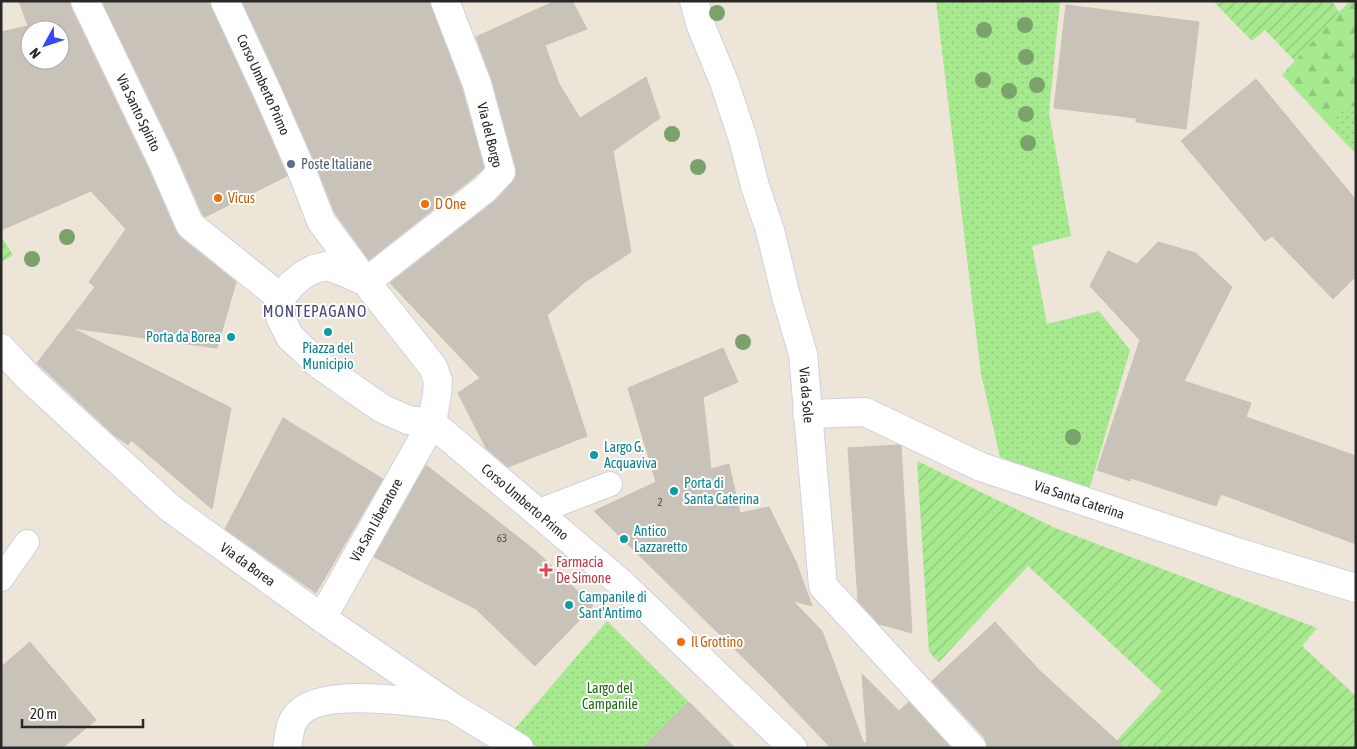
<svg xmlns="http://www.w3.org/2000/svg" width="1357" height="749" font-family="'Asap Condensed',sans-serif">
  <defs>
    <pattern id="grass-dots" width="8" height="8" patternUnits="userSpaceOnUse" patternTransform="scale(1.25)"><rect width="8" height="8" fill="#a6e98e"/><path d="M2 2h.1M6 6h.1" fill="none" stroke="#8fc87a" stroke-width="1.8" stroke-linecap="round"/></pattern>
    <pattern id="forest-firs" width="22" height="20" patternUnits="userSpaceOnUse" patternTransform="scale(1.25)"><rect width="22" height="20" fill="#a6e98e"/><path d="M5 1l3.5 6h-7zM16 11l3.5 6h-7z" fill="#8fc87a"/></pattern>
    <pattern id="garden-furrows" width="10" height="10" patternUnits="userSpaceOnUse" patternTransform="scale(1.25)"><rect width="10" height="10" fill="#a6e98e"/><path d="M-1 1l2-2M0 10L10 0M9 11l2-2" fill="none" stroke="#8fc87a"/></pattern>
  </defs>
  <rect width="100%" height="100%" fill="#ede5d8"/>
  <g fill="url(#grass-dots)">
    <path d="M 936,1 L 1060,1 L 1049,113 L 1071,236 L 1032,246 L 1047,324 L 1099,311 L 1130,350 L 1089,490 L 1000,457 L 981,374 Z"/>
    <path d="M 1356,103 L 1356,154 L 1335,132 L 1331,113 L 1354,106 Z"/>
    <path d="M 607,621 L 689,702 L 643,748 L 539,748 L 513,731 Z"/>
  </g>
  <path fill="url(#forest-firs)" d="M 1350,1 L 1356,1 L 1356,103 L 1354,106 L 1331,113 L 1335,132 L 1282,75 L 1339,12 Z"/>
  <g fill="url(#garden-furrows)">
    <path d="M 1213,1 L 1332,1 L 1339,12 L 1295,61 L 1265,30 L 1252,41 Z"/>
    <path d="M 1,236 L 13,255 L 1,262 Z"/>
    <path d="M 917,461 L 1055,528 L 1317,628 L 1302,646 L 1356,696 L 1356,748 L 1110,748 L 1162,691 L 1028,566 L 939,662 L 929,652 Z"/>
  </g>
  <g fill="#c8c2b8" stroke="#c8c2b2" fill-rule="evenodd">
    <path d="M 19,1 L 70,1 L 71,8 L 148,168 L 176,232 L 180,237 L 236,282 L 217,348 L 72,328 L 231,408 L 212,509 L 131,440 L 128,445 L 114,435 L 37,363 L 95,287 L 89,282 L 126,229 L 91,191 L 1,230 L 1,32 L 28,26 ZM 30,30 L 60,30 L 60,60 L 30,60 Z"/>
    <path d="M 102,1 L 210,1 L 211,8 L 256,104 L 287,176 L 205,217 L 203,215 L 176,154 Z"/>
    <path d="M 242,1 L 429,1 L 462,89 L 484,168 L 474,177 L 369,260 L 335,213 L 315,163 L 284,92 Z"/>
    <path d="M 555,1 L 572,1 L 587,29 L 545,45 L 559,84 L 580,118 L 646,77 L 660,118 L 613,151 L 631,252 L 585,282 L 547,315 L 587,436 L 508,467 L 486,448 L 458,393 L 480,378 L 390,283 L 495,201 L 513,182 L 516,175 L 516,168 L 492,80 L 476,37 Z"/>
    <path d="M 1066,5 L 1199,22 L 1186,129 L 1136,122 L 1136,118 L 1054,108 Z"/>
    <path d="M 1256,79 L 1356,200 L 1356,276 L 1333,299 L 1272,236 L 1265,241 L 1181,141 Z"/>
    <path d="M 1158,242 L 1196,253 L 1232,287 L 1184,381 L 1251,403 L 1246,417 L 1356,456 L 1356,544 L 1221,494 L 1216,506 L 1131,478 L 1130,481 L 1097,470 L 1140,340 L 1090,286 L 1108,251 L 1137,264 Z"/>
    <path d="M 723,348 L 738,382 L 703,397 L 711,469 L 729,464 L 740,513 L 769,507 L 796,562 L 812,606 L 793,601 L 822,631 L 864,744 L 867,741 L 862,674 L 899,711 L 909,702 L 951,748 L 831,748 L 768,682 L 594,511 L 656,482 L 628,388 Z"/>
    <path d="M 283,418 L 383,479 L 316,593 L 225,529 Z"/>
    <path d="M 898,445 L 901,446 L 912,633 L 879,624 L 858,601 L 848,448 Z"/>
    <path d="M 426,465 L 537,552 L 593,606 L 535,666 L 476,609 L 374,557 Z"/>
    <path d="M 995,622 L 1039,670 L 1125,748 L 987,748 L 987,744 L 984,737 L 932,681 Z"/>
    <path d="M 30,642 L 96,720 L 62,748 L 1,748 L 1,667 Z"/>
    <path d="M 689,702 L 735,748 L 643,748 L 672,718 Z"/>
  </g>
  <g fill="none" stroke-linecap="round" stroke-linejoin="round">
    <g stroke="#cdd0e3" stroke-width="26">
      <g id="lane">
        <path d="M 537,512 L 610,484"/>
        <path d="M 1,579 L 27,542"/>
      </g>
    </g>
    <g stroke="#cdd0e3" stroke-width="30">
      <g id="street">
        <path id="s1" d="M 85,1 L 162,161 L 190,225 L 281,298"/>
        <path id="s2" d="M 225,1 L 270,98 L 301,169 L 321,221 L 366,282 L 433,367 L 438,381 L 437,394 L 432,423 L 322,618"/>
        <path id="s3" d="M 694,1 L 701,26 L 724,82 L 743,139 L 755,186 L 770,230 L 786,296 L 803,354 L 823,586 L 972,748"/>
        <path d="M 364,281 L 344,272 L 327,266 L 314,269 L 303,275 L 292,284 L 281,298 L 281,319 L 290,337 L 320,365 L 381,408 L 408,420 L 432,423"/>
        <path d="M 366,282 L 485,189 L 501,172 L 477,84 L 445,1"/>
        <path id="s4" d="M 1,348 L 29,378 L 170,508 L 322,618 L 452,707 L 519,748"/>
        <path id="s5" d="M 807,414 L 865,412 L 981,467 L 1240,553 L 1356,588"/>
        <path id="s6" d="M 432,423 L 622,584 L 793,748"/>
        <path d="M 287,748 C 289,738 289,726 295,718 C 315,685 415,702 448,706"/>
      </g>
    </g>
    <use href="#lane" stroke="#fff" stroke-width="24"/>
    <use href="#street" stroke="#fff" stroke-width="28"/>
  </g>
  <g fill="#7ba26b">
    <circle cx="717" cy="13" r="8"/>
    <circle cx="1025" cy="25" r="8"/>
    <circle cx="984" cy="30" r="8"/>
    <circle cx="1026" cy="57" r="8"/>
    <circle cx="983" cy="80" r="8"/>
    <circle cx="1037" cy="85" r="8"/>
    <circle cx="1009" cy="91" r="8"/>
    <circle cx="1026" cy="114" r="8"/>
    <circle cx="672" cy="134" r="8"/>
    <circle cx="1028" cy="143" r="8"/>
    <circle cx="698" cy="167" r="8"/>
    <circle cx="67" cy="237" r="8"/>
    <circle cx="32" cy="259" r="8"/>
    <circle cx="743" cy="342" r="8"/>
    <circle cx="1073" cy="437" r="8"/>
  </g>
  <circle fill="#5c6f8a" stroke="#fff" stroke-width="2" cx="291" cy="164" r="5"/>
  <g fill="#e8710a" stroke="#fff" stroke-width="2">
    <circle cx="218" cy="198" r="5"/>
    <circle cx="425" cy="204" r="5"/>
    <circle cx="681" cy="642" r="5"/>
  </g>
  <g fill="#0f9aa8" stroke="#fff" stroke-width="2">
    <circle cx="328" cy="332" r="5"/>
    <circle cx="231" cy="337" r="5"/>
    <circle cx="594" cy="455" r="5"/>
    <circle cx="674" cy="491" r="5"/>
    <circle cx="624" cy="539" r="5"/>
    <circle cx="569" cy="605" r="5"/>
  </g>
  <path fill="#e0444e" stroke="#fff" stroke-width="2" d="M543.5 562.5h5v5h5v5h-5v5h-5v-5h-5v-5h5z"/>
  <g text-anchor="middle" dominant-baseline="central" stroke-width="4" stroke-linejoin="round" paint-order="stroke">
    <g font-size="11" fill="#504e4c">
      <text x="660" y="502">2</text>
      <text x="502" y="538">63</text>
    </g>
    <g font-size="14" fill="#282828" stroke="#fff">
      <text stroke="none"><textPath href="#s2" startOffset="92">Corso Umberto Primo</textPath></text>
      <text stroke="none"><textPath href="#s1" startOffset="124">Via Santo Spirito</textPath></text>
      <text transform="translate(490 135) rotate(76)">Via del Borgo</text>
      <text stroke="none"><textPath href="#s3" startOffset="411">Via da Sole</textPath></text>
      <text stroke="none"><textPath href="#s5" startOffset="290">Via Santa Caterina</textPath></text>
      <text stroke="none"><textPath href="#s6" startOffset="122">Corso Umberto Primo</textPath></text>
      <text transform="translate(376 520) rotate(-61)">Via San Liberatore</text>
      <text stroke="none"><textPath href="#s4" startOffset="329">Via da Borea</textPath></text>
    </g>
    <g font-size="14" fill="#4e5e75" stroke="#fff" text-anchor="start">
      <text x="301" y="164">Poste Italiane</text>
    </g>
    <g font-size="14" fill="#c56008" stroke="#fff" text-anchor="start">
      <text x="228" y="198">Vicus</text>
      <text x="435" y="204">D One</text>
      <text x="691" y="642">Il Grottino</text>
    </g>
    <g font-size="14" fill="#0d838f" stroke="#fff" text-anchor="start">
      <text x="221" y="337" text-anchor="end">Porta da Borea</text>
      <text x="328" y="348" text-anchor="middle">Piazza del<tspan x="328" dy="16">Municipio</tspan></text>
      <text x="604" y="447">Largo G.<tspan x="604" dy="16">Acquaviva</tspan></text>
      <text x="684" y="483">Porta di<tspan x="684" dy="16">Santa Caterina</tspan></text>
      <text x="634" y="531">Antico<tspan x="634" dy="16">Lazzaretto</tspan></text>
      <text x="579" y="597">Campanile di<tspan x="579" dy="16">Sant'Antimo</tspan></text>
    </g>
    <g font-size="14" fill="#be3a42" stroke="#fff" text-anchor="start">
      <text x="556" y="562">Farmacia<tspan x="556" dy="16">De Simone</tspan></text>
    </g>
    <g font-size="14" fill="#1e6c12" stroke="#fff">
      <text x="610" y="688">Largo del<tspan x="610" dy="16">Campanile</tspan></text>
    </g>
    <g font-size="16" letter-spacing="1" fill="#454a7d" stroke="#fff">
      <text x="315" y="311">MONTEPAGANO</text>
    </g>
  </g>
  <rect width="1357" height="749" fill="none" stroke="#282828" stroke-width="5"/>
  <g transform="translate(45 45) rotate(230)"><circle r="24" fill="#ffffff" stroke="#a9a9a9"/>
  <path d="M0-4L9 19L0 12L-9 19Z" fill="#3348ff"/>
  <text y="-8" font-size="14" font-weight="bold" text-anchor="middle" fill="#282828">N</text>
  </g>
  <path d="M22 719v8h121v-8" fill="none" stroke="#282828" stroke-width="2.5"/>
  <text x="30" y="719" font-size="15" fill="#282828" stroke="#ffffff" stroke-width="4" paint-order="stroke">20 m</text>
</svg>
